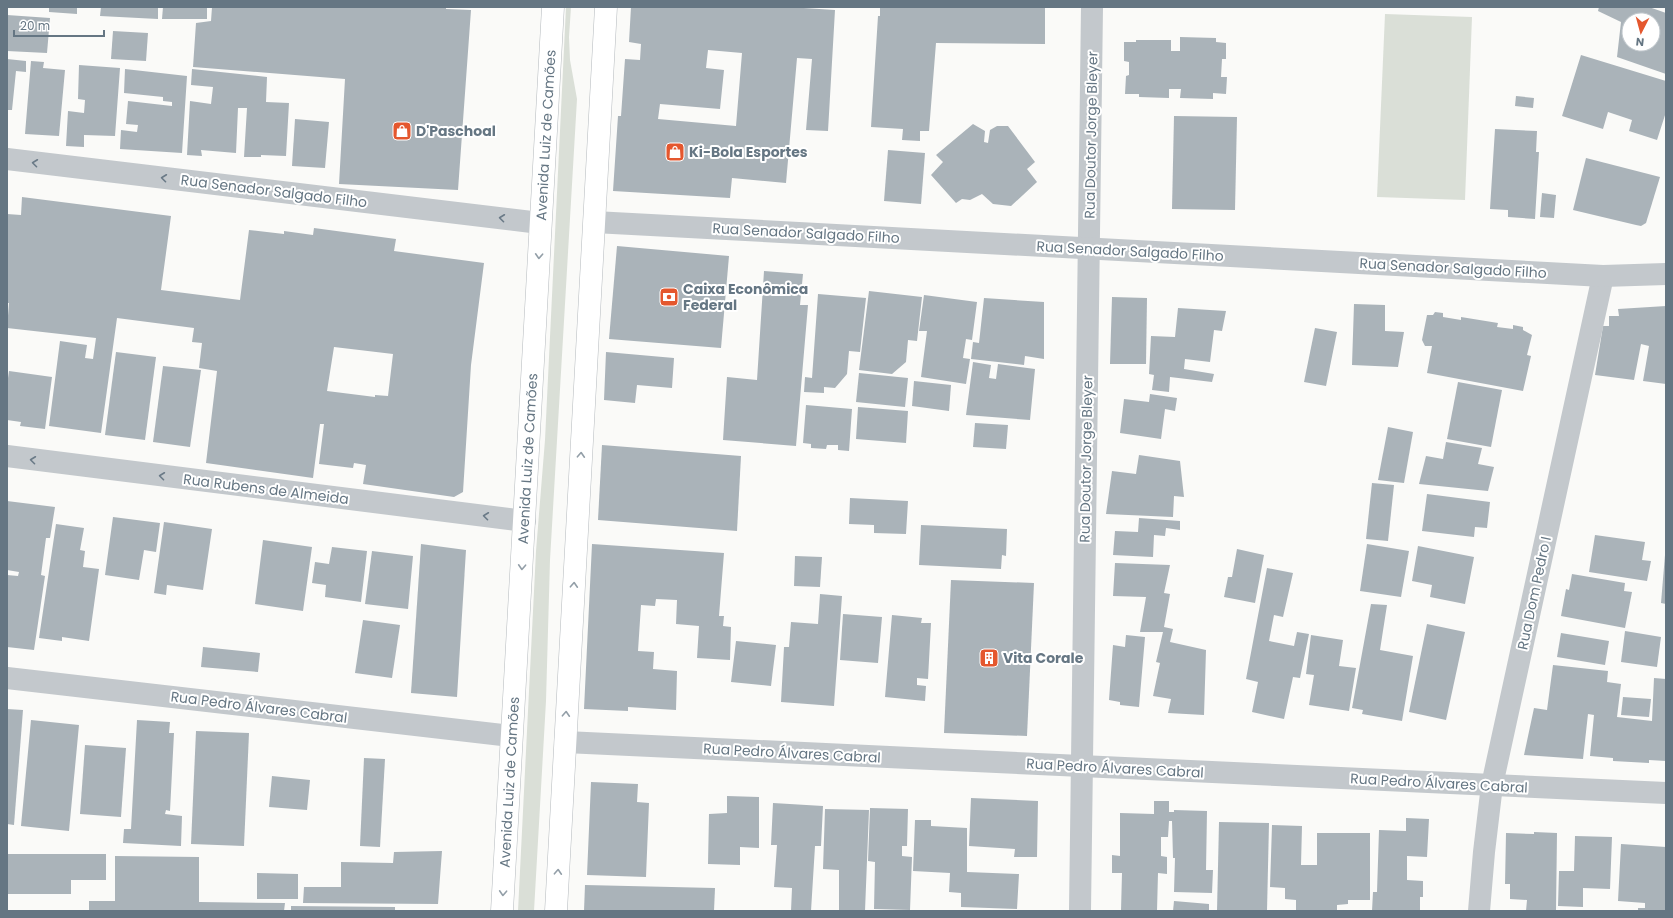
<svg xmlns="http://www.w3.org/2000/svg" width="1673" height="918" font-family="Poppins,sans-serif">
  <rect width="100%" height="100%" fill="#fafaf8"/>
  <g fill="#dadfd7">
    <path d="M 566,7 L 571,7 L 569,37 L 570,60 L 577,99 L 550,560 L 546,701 L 534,911 L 518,911 L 536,551 L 545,440 Z"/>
    <path d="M 1385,14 L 1472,17 L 1465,200 L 1377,197 Z"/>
  </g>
  <g fill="#aab3b9" fill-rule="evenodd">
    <path d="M 49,7 L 77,7 L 77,14 L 49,12 Z"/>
    <path d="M 101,7 L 158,7 L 158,19 L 100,16 Z"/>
    <path d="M 163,7 L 207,7 L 207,19 L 162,19 Z"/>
    <path d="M 212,7 L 446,7 L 446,9 L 471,10 L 458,190 L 339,184 L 345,79 L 193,67 L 196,23 L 211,21 Z"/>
    <path d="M 631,7 L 788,7 L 835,10 L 828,131 L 806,130 L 812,59 L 797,58 L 786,183 L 732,178 L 730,198 L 613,191 L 618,116 L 621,116 L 625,59 L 640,60 L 641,44 L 629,42 ZM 708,50 L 742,53 L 736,126 L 658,119 L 660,104 L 720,109 L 724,70 L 706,68 Z"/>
    <path d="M 880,7 L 1045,7 L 1045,44 L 936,43 L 929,131 L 920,131 L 920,141 L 902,140 L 903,129 L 871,127 L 878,16 L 880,16 Z"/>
    <path d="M 1599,7 L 1649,7 L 1666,13 L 1666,74 L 1617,57 L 1621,22 L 1598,11 ZM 1629,20 L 1653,20 L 1653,44 L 1629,44 Z"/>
    <path d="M 7,15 L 50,18 L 47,53 L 7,51 Z"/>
    <path d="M 113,31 L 148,33 L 146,61 L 111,59 Z"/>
    <path d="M 1180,37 L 1216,38 L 1216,42 L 1226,43 L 1226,59 L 1222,59 L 1221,77 L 1227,77 L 1226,94 L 1213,93 L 1213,99 L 1180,98 L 1181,89 L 1169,89 L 1169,98 L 1139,97 L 1139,94 L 1125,94 L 1126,76 L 1129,75 L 1129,62 L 1124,61 L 1124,42 L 1136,42 L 1136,40 L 1171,40 L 1171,51 L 1180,51 Z"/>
    <path d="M 1581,55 L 1666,81 L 1666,112 L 1657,140 L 1629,131 L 1632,120 L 1608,112 L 1603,129 L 1562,116 Z"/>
    <path d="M 7,59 L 26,61 L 26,72 L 16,71 L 12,110 L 7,110 Z"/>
    <path d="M 31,61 L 44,62 L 43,68 L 65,70 L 59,136 L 25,134 Z"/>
    <path d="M 79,65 L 120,68 L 115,136 L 84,135 L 84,147 L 66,146 L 68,111 L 84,113 L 85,100 L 78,99 Z"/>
    <path d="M 125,69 L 187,76 L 182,153 L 120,149 L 121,130 L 137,132 L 138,125 L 126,124 L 128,101 L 172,106 L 172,102 L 163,101 L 163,97 L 124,93 Z"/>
    <path d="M 192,69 L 267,77 L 266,102 L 289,103 L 286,156 L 261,155 L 261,157 L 244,157 L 247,108 L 238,108 L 236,153 L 201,150 L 202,156 L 187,155 L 190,101 L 211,104 L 213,87 L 191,85 Z"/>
    <path d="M 1516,96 L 1534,98 L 1533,108 L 1515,106 Z"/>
    <path d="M 1174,116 L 1237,117 L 1235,210 L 1172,209 Z"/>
    <path d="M 295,119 L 329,122 L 325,168 L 292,166 Z"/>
    <path d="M 973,124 L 985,131 L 984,142 L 988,143 L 990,130 L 997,126 L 1008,126 L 1035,162 L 1027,169 L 1037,182 L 1011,206 L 993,204 L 982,194 L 970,200 L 962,199 L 956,203 L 931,175 L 943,162 L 936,155 Z"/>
    <path d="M 1495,129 L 1537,131 L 1536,152 L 1539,152 L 1535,219 L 1508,217 L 1508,210 L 1490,209 Z"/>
    <path d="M 888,150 L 925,153 L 921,204 L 884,201 Z"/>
    <path d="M 1586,158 L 1660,177 L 1646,223 L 1641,226 L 1636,225 L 1573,210 Z"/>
    <path d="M 1542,193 L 1556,195 L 1554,218 L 1540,217 Z"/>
    <path d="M 22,197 L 171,216 L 161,290 L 240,300 L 249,230 L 284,234 L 284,231 L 313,235 L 314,228 L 396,239 L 394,251 L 484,263 L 471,365 L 463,492 L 454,497 L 363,484 L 366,465 L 354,463 L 353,468 L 319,464 L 324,424 L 320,424 L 313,478 L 206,463 L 217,371 L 199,368 L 202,343 L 192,342 L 194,328 L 117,318 L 101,433 L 49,426 L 60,341 L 87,345 L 85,358 L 93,359 L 96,338 L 7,328 L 9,303 L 7,303 L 7,214 L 21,215 ZM 334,347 L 393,354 L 388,396 L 375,395 L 375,397 L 327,391 Z"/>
    <path d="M 617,246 L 729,256 L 721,348 L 609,339 Z"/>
    <path d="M 764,271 L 803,274 L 800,305 L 808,305 L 796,446 L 723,440 L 727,377 L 757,380 Z"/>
    <path d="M 869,291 L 922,297 L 917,341 L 908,340 L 906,362 L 892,374 L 859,370 Z"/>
    <path d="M 818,294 L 866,298 L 860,352 L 849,351 L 847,374 L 835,388 L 824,387 L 824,393 L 804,392 L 805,377 L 812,378 Z"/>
    <path d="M 924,295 L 977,302 L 972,340 L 966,339 L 963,358 L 970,359 L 966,384 L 921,377 L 927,331 L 919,331 Z"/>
    <path d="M 1112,297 L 1147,298 L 1146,364 L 1110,364 Z"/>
    <path d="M 984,298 L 1044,302 L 1044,359 L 1025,356 L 1024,365 L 971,359 L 973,342 L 979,343 Z"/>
    <path d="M 1354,304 L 1385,305 L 1385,331 L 1404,332 L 1398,367 L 1352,365 Z"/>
    <path d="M 1666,306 L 1666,384 L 1643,381 L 1649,346 L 1641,344 L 1634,380 L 1595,375 L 1603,326 L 1609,326 L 1609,316 L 1619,316 L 1618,309 Z"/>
    <path d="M 1178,308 L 1226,311 L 1222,331 L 1214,330 L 1210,362 L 1185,359 L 1184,369 L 1214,374 L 1212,382 L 1170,377 L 1169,392 L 1152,390 L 1154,375 L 1149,374 L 1151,336 L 1175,337 Z"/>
    <path d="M 1435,312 L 1443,313 L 1443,317 L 1461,320 L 1461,317 L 1498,323 L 1497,327 L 1513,329 L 1513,325 L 1523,327 L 1523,330 L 1532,335 L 1527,355 L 1531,356 L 1523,391 L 1427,373 L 1432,346 L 1425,346 L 1422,340 L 1427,315 L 1433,315 Z"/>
    <path d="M 1315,328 L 1337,332 L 1326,386 L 1304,382 Z"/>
    <path d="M 116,352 L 156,357 L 145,440 L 105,435 Z"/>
    <path d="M 606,352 L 674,358 L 672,388 L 637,385 L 635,403 L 604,400 Z"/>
    <path d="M 973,362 L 991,365 L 989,378 L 996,379 L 998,364 L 1035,369 L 1030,420 L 966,415 Z"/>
    <path d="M 163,366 L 201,370 L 190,447 L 153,442 Z"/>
    <path d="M 9,371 L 52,377 L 45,429 L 20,426 L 21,422 L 7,420 L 7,385 Z"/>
    <path d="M 859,373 L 908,378 L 905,407 L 856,402 Z"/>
    <path d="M 914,381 L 951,385 L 949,411 L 912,406 Z"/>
    <path d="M 1458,382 L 1502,390 L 1491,447 L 1447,439 Z"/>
    <path d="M 1150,394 L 1177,398 L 1175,411 L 1165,409 L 1161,439 L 1120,433 L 1124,399 L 1149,402 Z"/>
    <path d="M 806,405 L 852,409 L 849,451 L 838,450 L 838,445 L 827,445 L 826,449 L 811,448 L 811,444 L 803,443 Z"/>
    <path d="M 858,407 L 908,411 L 906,443 L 856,439 Z"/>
    <path d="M 975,423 L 1008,425 L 1006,449 L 973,447 Z"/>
    <path d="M 1388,427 L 1413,432 L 1404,483 L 1378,480 Z"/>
    <path d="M 1446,442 L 1482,448 L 1478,464 L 1494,467 L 1488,491 L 1419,484 L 1426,456 L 1443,459 Z"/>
    <path d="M 602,445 L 741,456 L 737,531 L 598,520 Z"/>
    <path d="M 1139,455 L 1180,461 L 1184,497 L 1174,496 L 1173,517 L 1106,514 L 1112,471 L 1136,474 Z"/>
    <path d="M 1372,483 L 1394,485 L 1388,541 L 1366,539 Z"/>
    <path d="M 1427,494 L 1490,502 L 1487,528 L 1475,527 L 1474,537 L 1422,531 Z"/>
    <path d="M 850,498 L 908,501 L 906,534 L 874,533 L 874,525 L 849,524 Z"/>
    <path d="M 7,501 L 55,507 L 50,538 L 46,538 L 41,575 L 45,576 L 34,650 L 7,647 L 7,575 L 18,576 L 19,572 L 7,570 Z"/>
    <path d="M 113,517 L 160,523 L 156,552 L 144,550 L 139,580 L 105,575 Z"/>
    <path d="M 1139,518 L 1180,521 L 1180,530 L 1166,528 L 1165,536 L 1154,535 L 1153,557 L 1113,555 L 1115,531 L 1138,532 Z"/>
    <path d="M 164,522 L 212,529 L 203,590 L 167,585 L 166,595 L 154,593 Z"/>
    <path d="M 56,524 L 84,528 L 80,550 L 85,551 L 83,567 L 99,569 L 89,641 L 62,637 L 62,641 L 39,638 Z"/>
    <path d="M 921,525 L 1007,529 L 1006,556 L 1002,555 L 1001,569 L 919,565 Z"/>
    <path d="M 1595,535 L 1645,542 L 1642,560 L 1651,561 L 1647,581 L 1589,572 Z"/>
    <path d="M 263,540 L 312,547 L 303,611 L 255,604 Z"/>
    <path d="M 421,544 L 466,550 L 457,697 L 411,693 Z"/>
    <path d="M 592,544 L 724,553 L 719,616 L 724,616 L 723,626 L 731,627 L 730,660 L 697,658 L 699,626 L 676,624 L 677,600 L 656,599 L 655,606 L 641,605 L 638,651 L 654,652 L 653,669 L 677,671 L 676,710 L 628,707 L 628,711 L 584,709 Z"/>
    <path d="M 1367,544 L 1409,551 L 1401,597 L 1360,591 Z"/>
    <path d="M 1418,546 L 1474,557 L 1465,604 L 1430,597 L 1432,585 L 1412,581 Z"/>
    <path d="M 332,547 L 367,551 L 361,602 L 325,597 L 326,585 L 312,583 L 315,562 L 329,564 Z"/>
    <path d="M 1237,549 L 1264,555 L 1255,603 L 1224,597 L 1228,577 L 1232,577 Z"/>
    <path d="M 372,551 L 413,556 L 408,609 L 365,604 Z"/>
    <path d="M 1665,555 L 1666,555 L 1666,604 L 1661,603 Z"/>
    <path d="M 795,556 L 822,557 L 820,587 L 794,586 Z"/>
    <path d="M 1115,563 L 1170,565 L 1164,593 L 1170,594 L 1164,627 L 1173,629 L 1170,642 L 1206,650 L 1204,715 L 1168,713 L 1171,699 L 1153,696 L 1160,663 L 1156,662 L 1163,632 L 1140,632 L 1146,597 L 1113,596 Z"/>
    <path d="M 1267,568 L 1293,573 L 1283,617 L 1274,615 L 1269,641 L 1294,646 L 1297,632 L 1309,634 L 1300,678 L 1293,677 L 1284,719 L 1252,712 L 1258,682 L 1246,679 Z"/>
    <path d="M 1572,574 L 1625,583 L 1624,591 L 1632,592 L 1625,628 L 1561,616 L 1566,589 L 1569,590 Z"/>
    <path d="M 951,580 L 1034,583 L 1027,736 L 944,733 Z"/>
    <path d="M 820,594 L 842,596 L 834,706 L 781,702 L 784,647 L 789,647 L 791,622 L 818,624 Z"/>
    <path d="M 1371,604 L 1387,605 L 1380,650 L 1413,656 L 1402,721 L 1362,714 L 1363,710 L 1352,708 Z"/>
    <path d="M 843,614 L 882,617 L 878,663 L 840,660 Z"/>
    <path d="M 892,615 L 922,618 L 921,623 L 931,623 L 928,679 L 917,678 L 917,685 L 926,686 L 925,701 L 885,697 Z"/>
    <path d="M 363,620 L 400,625 L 392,678 L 355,673 Z"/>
    <path d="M 1427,624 L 1465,632 L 1446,720 L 1409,712 Z"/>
    <path d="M 1625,631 L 1661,637 L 1657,667 L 1621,662 Z"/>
    <path d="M 1561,633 L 1609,641 L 1605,665 L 1557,657 Z"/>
    <path d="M 1126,635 L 1145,637 L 1139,707 L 1120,705 L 1120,702 L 1109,700 L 1113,645 L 1125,647 Z"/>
    <path d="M 1311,635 L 1343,640 L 1339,666 L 1356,668 L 1349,711 L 1309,705 L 1314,675 L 1306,674 Z"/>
    <path d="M 736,641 L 776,645 L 771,686 L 731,682 Z"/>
    <path d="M 203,647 L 260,653 L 258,672 L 201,667 Z"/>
    <path d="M 1553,665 L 1608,671 L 1607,682 L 1621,684 L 1617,717 L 1652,721 L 1654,678 L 1666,679 L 1666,761 L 1649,760 L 1649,763 L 1613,761 L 1613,758 L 1590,756 L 1594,715 L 1588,714 L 1583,759 L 1524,755 L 1534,708 L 1547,710 Z"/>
    <path d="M 1623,697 L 1651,699 L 1649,717 L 1621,715 Z"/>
    <path d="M 7,709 L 23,710 L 14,825 L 7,824 Z"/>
    <path d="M 31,720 L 79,725 L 69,831 L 21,826 Z"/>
    <path d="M 137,720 L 170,722 L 169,733 L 174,733 L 170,811 L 166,810 L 165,814 L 182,816 L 181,846 L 123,843 L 124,829 L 131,829 Z"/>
    <path d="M 196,731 L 249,733 L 244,846 L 191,844 Z"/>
    <path d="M 85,745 L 126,748 L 121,817 L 80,814 Z"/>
    <path d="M 364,758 L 385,759 L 380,847 L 360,846 Z"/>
    <path d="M 272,776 L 310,780 L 307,810 L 269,807 Z"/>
    <path d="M 591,782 L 638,784 L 637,802 L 649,803 L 646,877 L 587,875 Z"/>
    <path d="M 727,796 L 759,797 L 759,848 L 740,847 L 740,865 L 708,864 L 709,814 L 727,813 Z"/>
    <path d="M 971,798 L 1038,801 L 1037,857 L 1014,857 L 1015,849 L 969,846 Z"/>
    <path d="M 1154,801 L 1169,801 L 1169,812 L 1174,812 L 1174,810 L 1207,811 L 1206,870 L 1213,870 L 1212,893 L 1174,892 L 1175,858 L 1173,858 L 1172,821 L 1169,821 L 1168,837 L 1161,837 L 1161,856 L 1167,857 L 1167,874 L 1158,873 L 1157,911 L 1121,911 L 1122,873 L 1112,873 L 1112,855 L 1120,856 L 1120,813 L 1154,814 Z"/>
    <path d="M 773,803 L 823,806 L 821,846 L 815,846 L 811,911 L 791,911 L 792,888 L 774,887 L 777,845 L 771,845 Z"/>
    <path d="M 870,808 L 908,809 L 907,846 L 902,846 L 902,856 L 912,857 L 910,910 L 874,909 L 875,862 L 868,861 Z"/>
    <path d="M 825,809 L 869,810 L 865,911 L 839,911 L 839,870 L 823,869 Z"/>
    <path d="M 1406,818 L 1429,819 L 1427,857 L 1407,856 L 1407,880 L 1423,881 L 1423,897 L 1420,897 L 1420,911 L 1372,911 L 1373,892 L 1377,892 L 1379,830 L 1406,831 Z"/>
    <path d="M 915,820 L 931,820 L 931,826 L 967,828 L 967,872 L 1019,874 L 1017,909 L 961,907 L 961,893 L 949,892 L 950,873 L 913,871 Z"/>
    <path d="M 1219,822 L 1269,823 L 1267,911 L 1217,911 Z"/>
    <path d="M 1272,825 L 1302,826 L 1301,865 L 1317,865 L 1317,833 L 1370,833 L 1370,900 L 1348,900 L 1348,904 L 1337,905 L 1337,911 L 1296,911 L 1296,900 L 1285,899 L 1285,888 L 1270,887 Z"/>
    <path d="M 1534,832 L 1557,833 L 1556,911 L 1526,911 L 1527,900 L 1510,899 L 1510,884 L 1505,884 L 1506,833 L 1534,834 Z"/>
    <path d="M 1575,836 L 1612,837 L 1610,889 L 1583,888 L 1583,907 L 1558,906 L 1559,871 L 1574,871 Z"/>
    <path d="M 1621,844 L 1666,847 L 1666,911 L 1638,911 L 1638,908 L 1645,908 L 1645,903 L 1618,901 Z"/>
    <path d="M 442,851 L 438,904 L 303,903 L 304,887 L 341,887 L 341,862 L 393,863 L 394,852 Z"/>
    <path d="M 7,854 L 106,854 L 106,880 L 71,880 L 71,894 L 7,894 Z"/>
    <path d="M 115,856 L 199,857 L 199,902 L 285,903 L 284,911 L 89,911 L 89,901 L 115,901 Z"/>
    <path d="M 257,873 L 298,874 L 298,899 L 257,899 Z"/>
    <path d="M 585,885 L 715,888 L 714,911 L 584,911 Z"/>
    <path d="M 1174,901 L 1209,904 L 1209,911 L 1173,911 Z"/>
    <path d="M 291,906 L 395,907 L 395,911 L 291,911 Z"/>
  </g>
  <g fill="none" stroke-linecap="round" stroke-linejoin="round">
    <g stroke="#b5babe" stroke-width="23">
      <g id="primary">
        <path id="s1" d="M 502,911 L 553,7"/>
        <path d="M 556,911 L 606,7"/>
      </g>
    </g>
    <g stroke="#c3c8cc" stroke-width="22">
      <path d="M 7,159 L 540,223"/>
      <path d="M 7,456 L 525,521"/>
      <path d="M 7,678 L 511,736"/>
      <path d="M 565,742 L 1666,793"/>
      <path d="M 1080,911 L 1092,7"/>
      <path d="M 1479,911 L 1484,852 L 1492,785 L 1603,276"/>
    </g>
    <path stroke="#c3c8cc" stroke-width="22" d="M 594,222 L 1603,276 L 1666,274"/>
    <use href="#primary" stroke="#fff" stroke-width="22"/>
  </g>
  <defs><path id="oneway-chevron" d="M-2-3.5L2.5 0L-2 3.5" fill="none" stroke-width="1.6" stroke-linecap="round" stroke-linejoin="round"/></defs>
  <g stroke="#6a7a87">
    <use href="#oneway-chevron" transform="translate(35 163) rotate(-173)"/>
    <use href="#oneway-chevron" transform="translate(164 178) rotate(-173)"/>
    <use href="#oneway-chevron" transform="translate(502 218) rotate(-173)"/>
    <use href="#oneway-chevron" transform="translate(33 460) rotate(-173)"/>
    <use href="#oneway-chevron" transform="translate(162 476) rotate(-173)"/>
    <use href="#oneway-chevron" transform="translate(486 516) rotate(-173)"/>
  </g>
  <g stroke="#939fa8">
    <use href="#oneway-chevron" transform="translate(539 256) rotate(93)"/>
    <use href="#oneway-chevron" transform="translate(581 455) rotate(-87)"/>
    <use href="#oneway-chevron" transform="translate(522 567) rotate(93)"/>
    <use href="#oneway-chevron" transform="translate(574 585) rotate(-87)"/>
    <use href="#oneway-chevron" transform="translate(566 714) rotate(-87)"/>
    <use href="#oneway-chevron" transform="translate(558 872) rotate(-87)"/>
    <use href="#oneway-chevron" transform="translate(503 893) rotate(93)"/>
  </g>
  <defs>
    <g id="shop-square" transform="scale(1)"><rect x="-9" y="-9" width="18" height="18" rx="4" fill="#e4572e" stroke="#fff"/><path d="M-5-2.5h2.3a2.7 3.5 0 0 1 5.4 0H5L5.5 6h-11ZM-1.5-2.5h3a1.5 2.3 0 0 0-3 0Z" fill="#fff"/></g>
    <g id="bank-square" transform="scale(1)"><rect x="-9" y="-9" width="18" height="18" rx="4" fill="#e4572e" stroke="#fff"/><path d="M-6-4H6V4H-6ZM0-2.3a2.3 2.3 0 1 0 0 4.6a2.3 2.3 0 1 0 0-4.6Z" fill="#fff"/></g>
    <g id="building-square" transform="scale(1)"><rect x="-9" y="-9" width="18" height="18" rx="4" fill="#e4572e" stroke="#fff"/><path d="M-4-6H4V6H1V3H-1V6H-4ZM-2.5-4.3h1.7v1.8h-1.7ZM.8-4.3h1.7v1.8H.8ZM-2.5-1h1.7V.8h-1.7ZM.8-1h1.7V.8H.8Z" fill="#fff"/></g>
  </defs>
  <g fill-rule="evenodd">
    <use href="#shop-square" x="402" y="131"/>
    <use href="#shop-square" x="675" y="152"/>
    <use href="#bank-square" x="669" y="297"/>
    <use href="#building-square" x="989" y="658"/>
  </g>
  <g text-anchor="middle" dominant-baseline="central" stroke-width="4" stroke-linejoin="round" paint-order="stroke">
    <g font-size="14" font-weight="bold" fill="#657683" stroke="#fff" text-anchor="start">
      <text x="416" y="131">D'Paschoal</text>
      <text x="689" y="152">Ki-Bola Esportes</text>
      <text x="683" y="289">Caixa Econômica<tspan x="683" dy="16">Federal</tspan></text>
      <text x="1003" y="658">Vita Corale</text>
    </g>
    <g font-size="14" fill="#657683" stroke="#fff">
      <text transform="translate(1091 135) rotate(-89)">Rua Doutor Jorge Bleyer</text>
      <text stroke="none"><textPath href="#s1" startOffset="777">Avenida Luiz de Camões</textPath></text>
      <text transform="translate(274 191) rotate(7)">Rua Senador Salgado Filho</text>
      <text transform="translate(806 233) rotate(3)">Rua Senador Salgado Filho</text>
      <text transform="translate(1130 251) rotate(3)">Rua Senador Salgado Filho</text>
      <text transform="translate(1453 268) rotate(3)">Rua Senador Salgado Filho</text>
      <text stroke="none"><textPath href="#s1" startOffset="453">Avenida Luiz de Camões</textPath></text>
      <text transform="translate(1086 459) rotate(-89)">Rua Doutor Jorge Bleyer</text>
      <text transform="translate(266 489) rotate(7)">Rua Rubens de Almeida</text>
      <text transform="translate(1534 593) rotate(-78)">Rua Dom Pedro I</text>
      <text transform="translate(259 707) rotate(7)">Rua Pedro Álvares Cabral</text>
      <text transform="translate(792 753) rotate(3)">Rua Pedro Álvares Cabral</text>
      <text transform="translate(1115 768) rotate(3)">Rua Pedro Álvares Cabral</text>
      <text stroke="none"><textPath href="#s1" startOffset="129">Avenida Luiz de Camões</textPath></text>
      <text transform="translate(1439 783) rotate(3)">Rua Pedro Álvares Cabral</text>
    </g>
  </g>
  <rect width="1673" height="918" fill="none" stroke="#657683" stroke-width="16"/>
  <g transform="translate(1641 32) rotate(186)"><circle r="19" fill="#ffffff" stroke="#c1c8cd"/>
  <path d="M0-3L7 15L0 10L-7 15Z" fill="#e4572e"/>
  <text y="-6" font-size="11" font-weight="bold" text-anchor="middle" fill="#657683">N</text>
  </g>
  <path d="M14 30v6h90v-6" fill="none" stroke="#657683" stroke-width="2"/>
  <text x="20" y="30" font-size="12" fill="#657683" stroke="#ffffff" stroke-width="3" paint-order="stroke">20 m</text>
</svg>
